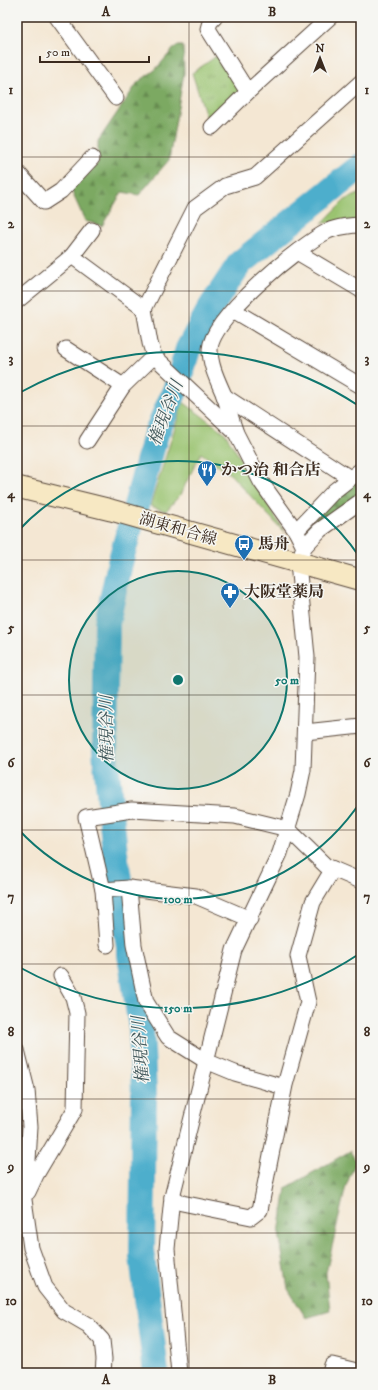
<svg xmlns="http://www.w3.org/2000/svg" width="378" height="1390" font-family="'IM FELL DW Pica','Noto Serif JP',serif">
  <defs>
    <pattern id="forest-firs" width="22" height="20" patternUnits="userSpaceOnUse"><rect width="22" height="20" fill="#7ba962"/><path d="M5 1l3.5 6h-7zM16 11l3.5 6h-7z" fill="#668a50"/></pattern>
    <pattern id="park-tufts" width="24" height="20" patternUnits="userSpaceOnUse"><rect width="24" height="20" fill="#9ac36f"/><path d="M3 7l-1-3M5 7V3M7 7l1-3M15 17l-1-3M17 17v-4M19 17l1-3" fill="none" stroke="#7f9f5b"/></pattern>
  </defs>
  <rect width="100%" height="100%" fill="#f6f6f2"/>
  <filter id="ink" filterUnits="userSpaceOnUse"><feTurbulence type="fractalNoise" baseFrequency=".025" numOctaves="2"/><feDisplacementMap in="SourceGraphic" scale="8" xChannelSelector="R" yChannelSelector="G"/><feConvolveMatrix kernelMatrix="1 2 1 2 8 2 1 2 1" color-interpolation-filters="sRGB"/></filter>
  <filter id="wash" filterUnits="userSpaceOnUse"><feTurbulence type="fractalNoise" baseFrequency=".012" numOctaves="4" result="noise"/><feDisplacementMap in="SourceGraphic" scale="16" xChannelSelector="R" yChannelSelector="G"/><feGaussianBlur stdDeviation="0.9" result="paint"/><feColorMatrix in="noise" values="0 0 0 0 0 0 0 0 0 0 0 0 0 0 0 0 0 1.4 0 .05"/><feComposite in="paint" operator="in"/></filter>
  <g filter="url(#wash)">
    <rect width="100%" height="100%" fill="#f4e7d3"/>
    <g fill="#9ac36f" stroke="#6a7646">
      <path d="M 361,193 L 361,221 L 322,223 L 345,200 Z"/>
      <path d="M 183,402 L 225,433 L 285,533 L 231,475 L 201,453 L 180,495 L 166,511 L 150,506 Z"/>
    </g>
    <g fill="url(#forest-firs)" stroke="#5b6a40">
      <path d="M 176,46 L 183,46 L 184,73 L 169,160 L 139,195 L 122,192 L 102,226 L 85,221 L 71,190 L 98,163 L 98,141 L 138,82 L 155,70 Z"/>
      <path d="M 361,474 L 361,492 L 310,531 L 309,524 Z"/>
      <path d="M 350,1151 L 356,1161 L 346,1186 L 326,1273 L 330,1311 L 306,1318 L 288,1289 L 279,1233 L 286,1188 Z"/>
    </g>
    <path fill="url(#park-tufts)" stroke="#6a7646" d="M 218,55 L 242,92 L 213,116 L 206,116 L 192,73 Z"/>
    <g fill="none" stroke-linecap="round" stroke-linejoin="round">
      <path stroke="#4daecc" stroke-width="26" d="M 156,1373 L 142,1256 L 144,1094 L 141,1028 L 115,853 L 105,751 L 107,623 L 120,563 L 156,434 L 177,386 L 188,349 L 211,307 L 240,263 L 361,166"/>
    </g>
  </g>
  <g filter="url(#ink)">
    <g fill="none" stroke-linecap="round" stroke-linejoin="round">
      <g stroke="#574639" stroke-width="17">
        <g id="minor">
          <path d="M 57,17 L 116,98"/>
          <path d="M 215,17 L 210,22 L 208,29 L 244,86 L 251,89 L 330,17"/>
          <path d="M 212,127 L 251,89"/>
          <path d="M 17,172 L 44,202 L 61,191 L 92,158"/>
          <path d="M 297,252 L 361,290"/>
          <path d="M 72,256 L 92,230"/>
          <path d="M 17,301 L 72,256 L 144,309"/>
          <path d="M 233,310 L 361,386"/>
          <path d="M 66,349 L 123,386"/>
          <path d="M 224,396 L 350,478"/>
          <path d="M 235,430 C 231,419 228,407 224,395 C 218,381 210,366 210,349 C 212,317 300,245 328,231 C 337,227 352,225 361,225"/>
          <path d="M 87,441 L 123,386 L 154,356"/>
          <path d="M 296,531 L 334,491 L 361,470"/>
          <path d="M 304,547 L 320,530 L 361,501"/>
          <path d="M 305,732 L 361,726"/>
          <path d="M 129,888 L 134,945 L 146,1002 L 168,1037 L 206,1061 L 235,1073 L 284,1087"/>
          <path d="M 103,890 L 129,888 L 196,896 L 250,919"/>
          <path d="M 107,945 L 103,890 L 86,817 L 132,810 L 235,816 L 288,829 L 326,866 L 361,881"/>
          <path d="M 17,1050 L 27,1090 L 30,1127 L 28,1161 L 23,1193 L 31,1248 L 45,1287 L 64,1311 L 88,1325 L 102,1340 L 104,1359 L 103,1373"/>
          <path d="M 28,1192 L 36,1175 L 75,1109 L 77,1013 L 73,997 L 61,976"/>
          <path d="M 172,1197 L 182,1203 L 251,1217 L 260,1210 L 285,1085 L 308,1002 L 298,956 L 313,902 L 333,869"/>
          <path d="M 179,1373 L 167,1249 L 172,1197 L 234,950 L 280,853 L 298,794 L 303,770 L 307,657 L 298,563 L 304,547 L 296,531 L 261,482 L 236,433 L 154,356 L 150,343 L 144,309 L 195,208 L 225,186 L 255,177 L 361,82"/>
          <path d="M 330,1373 L 332,1365 L 361,1372"/>
        </g>
      </g>
      <g stroke="#574639" stroke-width="23">
        <path id="secondary" d="M 17,487 L 111,510 L 361,580"/>
      </g>
      <use href="#minor" stroke="#fff" stroke-width="15"/>
      <use href="#secondary" stroke="#f7e8c3" stroke-width="21"/>
    </g>
  </g>
  <path fill="none" stroke="#3b2a1e" stroke-width="1" stroke-opacity="0.55" d="M 189,17 L 189,1373M 17,157 L 361,157M 17,291 L 361,291M 17,426 L 361,426M 17,560 L 361,560M 17,695 L 361,695M 17,830 L 361,830M 17,964 L 361,964M 17,1099 L 361,1099M 17,1233 L 361,1233"/>
  <circle cx="178" cy="680" r="109" fill="#0f766e" fill-opacity=".12"/>
  <g fill="none" stroke="#0f766e" stroke-width="2">
    <circle cx="178" cy="680" r="109"/>
    <path d="M361 801A219 219 0 0 1 18 829M18 531A219 219 0 0 1 361 559"/>
    <path d="M359 954A328 328 0 0 1 19 967M19 393A328 328 0 0 1 359 406"/>
  </g>
  <defs>
    <g id="restaurant-pin" transform="scale(1)"><path d="M0 17L-7.5 6A9.5 9.5 0 1 1 7.5 6Z" fill="#1f6fb2" stroke="#f6f6f2"/><path d="M-5-6h1v4h1v-4h1v4h1v-4h1v5L-1.5 .5V6h-2V.5L-5-1ZM5-6V6H3V1.5H1.5Q1.5-4 5-6Z" fill="#fff"/></g>
    <g id="bus-pin" transform="scale(1)"><path d="M0 17L-7.5 6A9.5 9.5 0 1 1 7.5 6Z" fill="#1f6fb2" stroke="#f6f6f2"/><path d="M-5-6H5V4H4V6H2V4H-2V6H-4V4H-5ZM-3.5-4V0h7V-4ZM-3.5 1.2v1.5H-2V1.2ZM2 1.2v1.5H3.5V1.2Z" fill="#fff"/></g>
    <g id="pharmacy-pin" transform="scale(1)"><path d="M0 17L-7.5 6A9.5 9.5 0 1 1 7.5 6Z" fill="#1f6fb2" stroke="#f6f6f2"/><path d="M-2-6h4v4h4v4h-4v4h-4v-4h-4v-4h4Z" fill="#fff"/></g>
  </defs>
  <g fill-rule="evenodd">
    <use href="#restaurant-pin" x="207" y="470"/>
    <use href="#bus-pin" x="244" y="544"/>
    <use href="#pharmacy-pin" x="230" y="592"/>
  </g>
  <g text-anchor="middle" dominant-baseline="central" stroke-width="3" stroke-linejoin="round" paint-order="stroke">
    <g font-size="16" font-weight="bold" fill="#3b2a1e" stroke="#f6f6f2" text-anchor="start">
      <text x="221" y="470">かつ治 和合店</text>
      <text x="258" y="544">馬舟</text>
      <text x="244" y="592">大阪堂薬局</text>
    </g>
    <g font-size="16" fill="#3b2a1e" stroke="#f6f6f2">
      <text transform="translate(178 529) rotate(16)">湖東和合線</text>
    </g>
    <g font-size="17" font-style="italic" fill="#41585b" stroke="#f6f6f2">
      <text transform="translate(166 413) rotate(-69)">権現谷川</text>
      <text transform="translate(107 729) rotate(-91)">権現谷川</text>
      <text transform="translate(141 1050) rotate(-94)">権現谷川</text>
    </g>
  </g>
  <circle cx="178" cy="680" r="6" fill="#0f766e" stroke="#f6f6f2" stroke-width="2"/>
  <g font-size="12" text-anchor="middle" font-weight="bold" fill="#0f766e" stroke="#f6f6f2" stroke-width="3" stroke-linejoin="round" paint-order="stroke">
    <text x="287" y="684">50 m</text>
    <text x="178" y="903">100 m</text>
    <text x="178" y="1012">150 m</text>
  </g>
  <rect width="378" height="1390" fill="none" stroke="#f6f6f2" stroke-width="44"/>
  <g transform="translate(320 58)" stroke="#f6f6f2" stroke-width="3" paint-order="stroke">
  <path d="M0-3L7 15L0 10L-7 15Z" fill="#3b2a1e"/>
  <text y="-6" font-size="11" font-weight="bold" text-anchor="middle" fill="#3b2a1e">N</text>
  </g>
  <path d="M40 56v6h109v-6" fill="none" stroke="#3b2a1e" stroke-width="2"/>
  <text x="46" y="56" font-size="12" fill="#3b2a1e" stroke="#f6f6f2" stroke-width="3" paint-order="stroke">50 m</text>
  <rect x="22" y="22" width="334" height="1346" fill="none" stroke="#3b2a1e" stroke-width="1.5"/>
  <g font-size="13" text-anchor="middle" font-weight="bold" fill="#3b2a1e">
    <text x="106" y="16">A</text>
    <text x="272" y="16">B</text>
    <text x="11" y="94">1</text>
    <text x="367" y="94">1</text>
    <text x="11" y="228">2</text>
    <text x="367" y="228">2</text>
    <text x="11" y="363">3</text>
    <text x="367" y="363">3</text>
    <text x="11" y="498">4</text>
    <text x="367" y="498">4</text>
    <text x="11" y="632">5</text>
    <text x="367" y="632">5</text>
    <text x="11" y="767">6</text>
    <text x="367" y="767">6</text>
    <text x="11" y="901">7</text>
    <text x="367" y="901">7</text>
    <text x="11" y="1036">8</text>
    <text x="367" y="1036">8</text>
    <text x="11" y="1171">9</text>
    <text x="367" y="1171">9</text>
    <text x="11" y="1305">10</text>
    <text x="367" y="1305">10</text>
    <text x="106" y="1384">A</text>
    <text x="272" y="1384">B</text>
  </g>
</svg>
